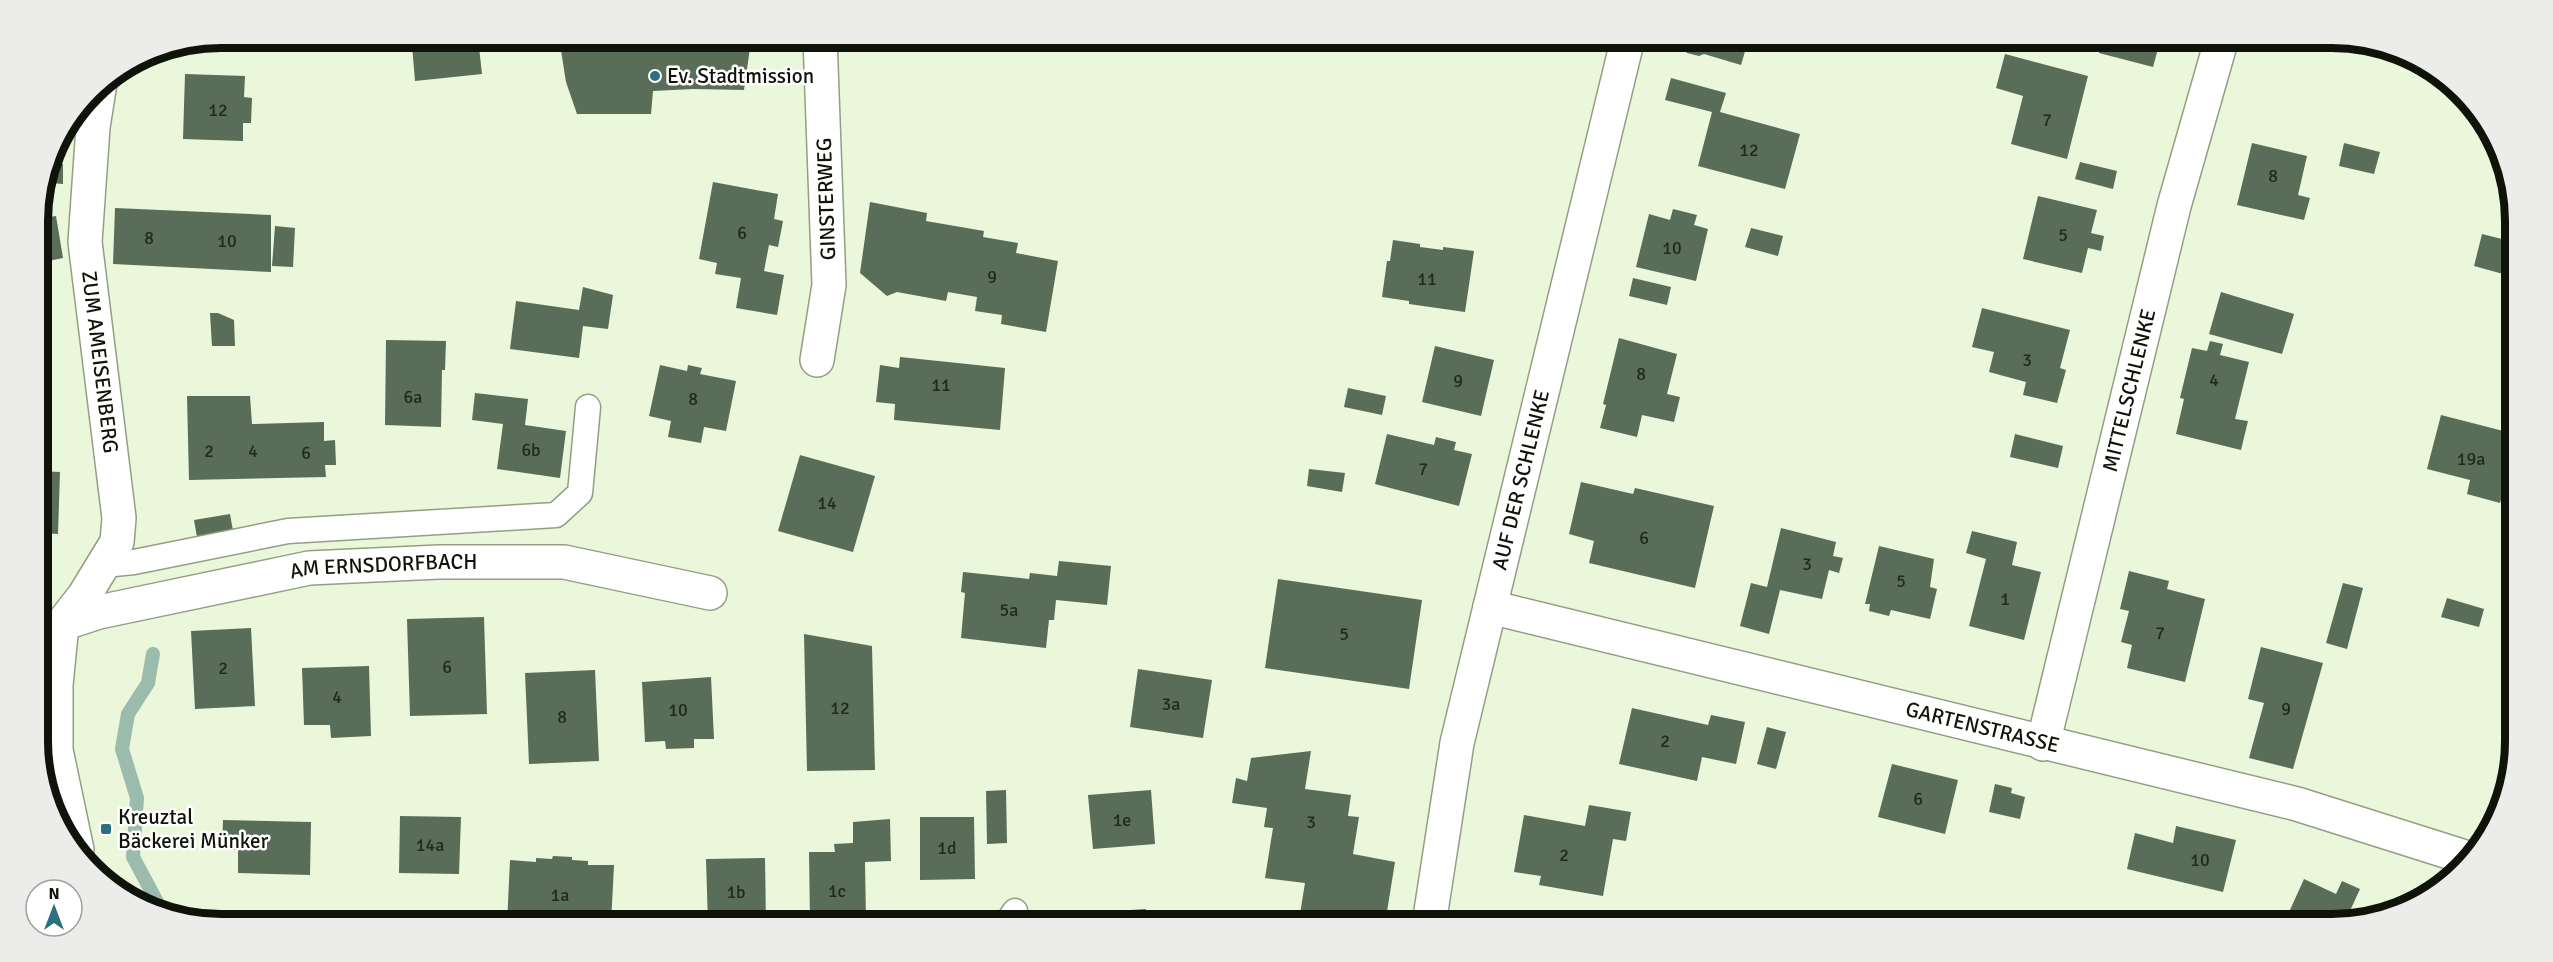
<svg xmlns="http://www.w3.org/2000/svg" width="2553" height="962" font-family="Signika,sans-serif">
  <rect width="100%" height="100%" fill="#eaf7da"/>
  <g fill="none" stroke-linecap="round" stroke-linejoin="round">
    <path stroke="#9bbcac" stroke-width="14" d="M 153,654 L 148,683 L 128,714 L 122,749 L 137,798 L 133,857 L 164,915"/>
  </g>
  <g fill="#596d59">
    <path d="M 408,38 L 478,38 L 482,74 L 415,81 L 412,45 L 409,46 Z"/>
    <path d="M 559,38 L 747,38 L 750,48 L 744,90 L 693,89 L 653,91 L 651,114 L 577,114 L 566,82 Z"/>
    <path d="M 1463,38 L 1526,38 L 1524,48 Z"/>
    <path d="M 1684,38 L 1749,38 L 1741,65 L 1704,54 L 1699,56 L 1687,53 L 1681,46 Z"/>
    <path d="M 2103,38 L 2161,38 L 2153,67 L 2099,53 Z"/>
    <path d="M 2005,54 L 2088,76 L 2067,159 L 2011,144 L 2023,96 L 1996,88 Z"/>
    <path d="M 185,74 L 245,76 L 244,97 L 252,98 L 251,123 L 243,123 L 243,141 L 183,139 Z"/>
    <path d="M 1671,78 L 1726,93 L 1720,112 L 1800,134 L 1785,189 L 1698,166 L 1712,112 L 1665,100 Z"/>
    <path d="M 2252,143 L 2307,156 L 2298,195 L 2310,198 L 2304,220 L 2237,205 Z"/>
    <path d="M 2344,143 L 2380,152 L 2374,174 L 2339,166 Z"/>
    <path d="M 53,152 L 54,164 L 63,164 L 63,184 L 51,183 L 51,205 L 39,205 Z"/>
    <path d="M 2080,162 L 2117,171 L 2113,189 L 2075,179 Z"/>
    <path d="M 713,182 L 778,194 L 774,219 L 783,221 L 778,247 L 769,245 L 764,271 L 784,275 L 777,315 L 736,308 L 741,278 L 715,274 L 717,263 L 699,259 Z"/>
    <path d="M 2038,196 L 2097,210 L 2091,233 L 2104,236 L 2101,251 L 2088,248 L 2082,273 L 2023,259 Z"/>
    <path d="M 870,202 L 927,213 L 926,221 L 984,231 L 983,237 L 1018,243 L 1016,253 L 1058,261 L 1046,332 L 1001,324 L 1002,315 L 975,311 L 977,297 L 948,292 L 946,301 L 897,292 L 887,296 L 860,273 Z"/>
    <path d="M 115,208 L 271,215 L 271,272 L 113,264 Z"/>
    <path d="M 1673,209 L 1697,215 L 1694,225 L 1708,229 L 1696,281 L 1636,267 L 1649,214 L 1670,220 Z"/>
    <path d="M 56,216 L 63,258 L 38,263 L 38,219 Z"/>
    <path d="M 2507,219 L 2514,221 L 2514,277 L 2474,266 L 2482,234 L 2502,239 Z"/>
    <path d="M 275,226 L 295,228 L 293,267 L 272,266 Z"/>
    <path d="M 1751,228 L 1783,236 L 1778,256 L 1745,247 Z"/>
    <path d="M 1393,240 L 1420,244 L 1420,247 L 1443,250 L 1443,247 L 1474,251 L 1465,312 L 1409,304 L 1409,301 L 1382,297 L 1387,261 L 1390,261 Z"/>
    <path d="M 46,278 L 52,338 L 39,340 L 38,279 Z"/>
    <path d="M 1633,278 L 1671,287 L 1667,305 L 1629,296 Z"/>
    <path d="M 583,287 L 613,295 L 608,329 L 583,326 L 579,358 L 510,349 L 516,301 L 579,310 Z"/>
    <path d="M 2221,292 L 2294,314 L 2282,354 L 2209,334 Z"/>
    <path d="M 1982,308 L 2070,330 L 2060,368 L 2066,370 L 2057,403 L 2023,395 L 2026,382 L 1989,372 L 1994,352 L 1972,347 Z"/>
    <path d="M 210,313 L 218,313 L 234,320 L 235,346 L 212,346 Z"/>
    <path d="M 1619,338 L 1677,354 L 1667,394 L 1680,397 L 1674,422 L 1642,415 L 1637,437 L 1600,428 L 1606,405 L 1603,404 Z"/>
    <path d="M 386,340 L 446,341 L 445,370 L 442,370 L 441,427 L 385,425 Z"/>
    <path d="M 2210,341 L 2223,344 L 2220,355 L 2249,362 L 2235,419 L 2248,421 L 2241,450 L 2176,434 L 2184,399 L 2180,398 L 2192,348 L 2207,351 Z"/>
    <path d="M 1435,346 L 1494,360 L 1481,416 L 1422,402 Z"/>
    <path d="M 900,357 L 1005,368 L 1000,430 L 894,420 L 895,404 L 876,402 L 880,365 L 899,368 Z"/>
    <path d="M 660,365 L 687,371 L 688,365 L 702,368 L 700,374 L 736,381 L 726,431 L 704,427 L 701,443 L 668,437 L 671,421 L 649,416 Z"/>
    <path d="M 1348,388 L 1386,396 L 1382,415 L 1344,407 Z"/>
    <path d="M 475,393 L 528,399 L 525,425 L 566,431 L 560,478 L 497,469 L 503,424 L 472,420 Z"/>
    <path d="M 187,396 L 250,396 L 252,424 L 324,422 L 324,441 L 335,440 L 336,465 L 325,465 L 326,477 L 189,480 Z"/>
    <path d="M 2441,415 L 2515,434 L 2515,449 L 2500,503 L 2467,494 L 2470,480 L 2427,469 Z"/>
    <path d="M 1387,434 L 1434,445 L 1436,437 L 1456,442 L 1454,450 L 1472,454 L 1459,506 L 1375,484 Z"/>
    <path d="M 2015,434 L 2063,446 L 2058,468 L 2010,457 Z"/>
    <path d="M 800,455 L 875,476 L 853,552 L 778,531 Z"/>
    <path d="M 1309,469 L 1345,473 L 1342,492 L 1307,486 Z"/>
    <path d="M 39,471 L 60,472 L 58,534 L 40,533 Z"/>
    <path d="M 1581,482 L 1633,494 L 1635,488 L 1714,506 L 1695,588 L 1589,563 L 1594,541 L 1569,534 Z"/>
    <path d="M 230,514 L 233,531 L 197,537 L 194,520 Z"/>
    <path d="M 1781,528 L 1836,542 L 1833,556 L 1843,558 L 1839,573 L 1829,570 L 1822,599 L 1780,590 L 1769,634 L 1740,626 L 1751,583 L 1767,587 Z"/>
    <path d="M 1972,531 L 2017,542 L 2012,565 L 2041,572 L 2024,640 L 1969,626 L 1986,559 L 1966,553 Z"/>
    <path d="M 1879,546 L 1934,559 L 1930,587 L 1937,589 L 1930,619 L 1891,610 L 1889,616 L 1869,611 L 1870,604 L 1865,604 Z"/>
    <path d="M 1059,561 L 1111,566 L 1107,605 L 1056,600 L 1054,620 L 1049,620 L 1046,648 L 961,638 L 965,593 L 961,592 L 963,572 L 1029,579 L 1030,573 L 1057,576 Z"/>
    <path d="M 2129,571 L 2169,581 L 2167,589 L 2205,599 L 2185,682 L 2127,668 L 2132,645 L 2121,642 L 2129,611 L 2120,609 Z"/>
    <path d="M 1278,579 L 1422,600 L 1409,689 L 1265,668 Z"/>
    <path d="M 2343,583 L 2363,588 L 2347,649 L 2326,643 Z"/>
    <path d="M 2447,598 L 2484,609 L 2479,627 L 2441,617 Z"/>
    <path d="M 484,617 L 487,714 L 410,716 L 407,619 Z"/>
    <path d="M 251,628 L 255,706 L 195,709 L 191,631 Z"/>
    <path d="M 804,634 L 872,646 L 875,770 L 807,771 Z"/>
    <path d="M 2261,647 L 2323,663 L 2293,769 L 2249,758 L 2264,703 L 2248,699 Z"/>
    <path d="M 369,666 L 371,736 L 331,738 L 330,725 L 304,725 L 302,668 Z"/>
    <path d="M 1138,669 L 1212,680 L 1203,738 L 1130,727 Z"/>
    <path d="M 2515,669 L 2515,709 L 2504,705 Z"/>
    <path d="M 595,670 L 599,761 L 529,764 L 525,673 Z"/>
    <path d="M 711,677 L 714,739 L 694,739 L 694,748 L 666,749 L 665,741 L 645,742 L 642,682 Z"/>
    <path d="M 1632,708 L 1708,725 L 1711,715 L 1745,722 L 1736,764 L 1702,757 L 1697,781 L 1619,764 Z"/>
    <path d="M 1767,727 L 1786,732 L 1776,769 L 1757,764 Z"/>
    <path d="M 1311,751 L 1305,789 L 1351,795 L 1348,816 L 1359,817 L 1353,854 L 1395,862 L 1385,924 L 1369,924 L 1300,914 L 1305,883 L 1265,878 L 1273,828 L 1264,827 L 1267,808 L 1232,803 L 1236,778 L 1247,781 L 1251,758 Z"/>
    <path d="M 1892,764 L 1958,780 L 1945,834 L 1878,817 Z"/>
    <path d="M 1995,784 L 2012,788 L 2011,793 L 2025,797 L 2020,819 L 1989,812 Z"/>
    <path d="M 1006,790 L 1007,843 L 987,844 L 986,791 Z"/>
    <path d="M 1151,790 L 1155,844 L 1093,849 L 1088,795 Z"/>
    <path d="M 1589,805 L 1631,812 L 1626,841 L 1613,839 L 1603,896 L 1539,885 L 1541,876 L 1514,872 L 1524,815 L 1585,826 Z"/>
    <path d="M 400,816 L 461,817 L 459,874 L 399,873 Z"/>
    <path d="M 920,817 L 974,817 L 975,879 L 920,880 Z"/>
    <path d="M 890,819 L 891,861 L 865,862 L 866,920 L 810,921 L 809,852 L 835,852 L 834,844 L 853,843 L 853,822 Z"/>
    <path d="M 223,820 L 311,822 L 310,875 L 238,873 L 238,850 L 222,850 Z"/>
    <path d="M 2176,826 L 2236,840 L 2223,892 L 2127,869 L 2135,833 L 2173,843 Z"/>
    <path d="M 553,856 L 572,857 L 572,860 L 588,861 L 588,865 L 614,865 L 611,924 L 507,924 L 510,860 L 536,862 L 536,858 L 552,859 Z"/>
    <path d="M 765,858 L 766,924 L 708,924 L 706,859 Z"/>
    <path d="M 2304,879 L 2336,894 L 2342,881 L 2360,889 L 2344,924 L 2291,924 L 2285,921 Z"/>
    <path d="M 1146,909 L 1147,924 L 1065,924 L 1064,919 L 1083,918 L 1083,913 Z"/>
  </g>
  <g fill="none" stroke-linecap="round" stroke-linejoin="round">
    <g stroke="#939f84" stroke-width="27">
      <g id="service">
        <path d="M 104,565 L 134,562 L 288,531 L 556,515 L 580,493 L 588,407"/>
        <path d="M 1006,924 L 1015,911"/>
      </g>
    </g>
    <g stroke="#939f84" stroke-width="36">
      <g id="minor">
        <path d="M 817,360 L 829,285 L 820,38"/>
        <path id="s1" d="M 1490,607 L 2297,804 L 2471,859"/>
        <path id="s2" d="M 62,624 L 99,612 L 309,568 L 439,562 L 564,562 L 710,593"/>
        <path d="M 62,624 L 84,596 L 117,542 L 119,518 L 85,242 L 93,127 L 100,83"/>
        <path d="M 62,624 L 56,685 L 56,750 L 77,850"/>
        <path id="s3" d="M 2043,744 L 2174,206 L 2222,38"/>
        <path id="s4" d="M 1429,924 L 1457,743 L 1628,38"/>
      </g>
    </g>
    <use href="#service" stroke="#fff" stroke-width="24"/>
    <use href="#minor" stroke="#fff" stroke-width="33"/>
  </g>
  <g fill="#2c6f81" stroke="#fff" stroke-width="2">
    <circle cx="655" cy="76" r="6"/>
    <rect x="100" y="823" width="12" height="12" rx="3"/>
  </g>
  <g text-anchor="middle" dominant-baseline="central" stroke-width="5" stroke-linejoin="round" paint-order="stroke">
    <g font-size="18" fill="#222a1d">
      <text x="218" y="110">12</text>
      <text x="2047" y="120">7</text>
      <text x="1749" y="150">12</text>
      <text x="2273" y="176">8</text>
      <text x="742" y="233">6</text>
      <text x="2063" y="235">5</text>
      <text x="149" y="238">8</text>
      <text x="227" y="241">10</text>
      <text x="1672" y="248">10</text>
      <text x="992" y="277">9</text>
      <text x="1427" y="279">11</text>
      <text x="2027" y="360">3</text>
      <text x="1641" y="374">8</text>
      <text x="2214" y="380">4</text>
      <text x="1458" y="381">9</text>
      <text x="941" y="385">11</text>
      <text x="413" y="397">6a</text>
      <text x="693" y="399">8</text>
      <text x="531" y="450">6b</text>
      <text x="209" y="451">2</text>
      <text x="253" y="451">4</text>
      <text x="306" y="453">6</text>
      <text x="2471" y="459">19a</text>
      <text x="1423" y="469">7</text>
      <text x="827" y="503">14</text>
      <text x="1644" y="538">6</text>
      <text x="1807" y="564">3</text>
      <text x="1901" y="581">5</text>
      <text x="2005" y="599">1</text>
      <text x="1009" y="610">5a</text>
      <text x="2160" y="633">7</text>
      <text x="1344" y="634">5</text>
      <text x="447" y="667">6</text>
      <text x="223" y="668">2</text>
      <text x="337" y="697">4</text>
      <text x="1171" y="704">3a</text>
      <text x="840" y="708">12</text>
      <text x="2286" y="709">9</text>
      <text x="678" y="710">10</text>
      <text x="562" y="717">8</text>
      <text x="1665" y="741">2</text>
      <text x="1918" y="799">6</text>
      <text x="1122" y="820">1e</text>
      <text x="1311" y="822">3</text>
      <text x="430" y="845">14a</text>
      <text x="947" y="848">1d</text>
      <text x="1564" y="855">2</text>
      <text x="2200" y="860">10</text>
      <text x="837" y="891">1c</text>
      <text x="736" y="892">1b</text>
      <text x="560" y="895">1a</text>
    </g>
    <g font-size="21" fill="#0f1309" stroke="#fff" text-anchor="start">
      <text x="667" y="76">Ev. Stadtmission</text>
      <text x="118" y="817">Kreuztal<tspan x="118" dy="24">Bäckerei Münker</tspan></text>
    </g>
    <g font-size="21" fill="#0f1309" stroke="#fff">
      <text transform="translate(826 199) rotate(-92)">GINSTERWEG</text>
      <text transform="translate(100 362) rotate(83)">ZUM AMEISENBERG</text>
      <text stroke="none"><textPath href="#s3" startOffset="364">MITTELSCHLENKE</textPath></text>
      <text stroke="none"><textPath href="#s4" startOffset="454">AUF DER SCHLENKE</textPath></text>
      <text stroke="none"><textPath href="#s2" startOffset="328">AM ERNSDORFBACH</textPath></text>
      <text stroke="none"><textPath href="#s1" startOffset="507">GARTENSTRASSE</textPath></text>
    </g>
  </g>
  <path d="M0 0H2553V962H0ZM221 48H2332A173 173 0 0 1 2505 221V741A173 173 0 0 1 2332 914H221A173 173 0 0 1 48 741V221A173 173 0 0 1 221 48Z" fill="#ececeb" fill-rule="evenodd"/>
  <path fill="none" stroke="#0f1309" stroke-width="8" d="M221 48H2332A173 173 0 0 1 2505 221V741A173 173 0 0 1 2332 914H221A173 173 0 0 1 48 741V221A173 173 0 0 1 221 48Z"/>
  <g transform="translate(54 908)"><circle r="28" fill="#ffffff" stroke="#9fa19d" stroke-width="1.5"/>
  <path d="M0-4.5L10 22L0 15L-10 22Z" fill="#2c6f81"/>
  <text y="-9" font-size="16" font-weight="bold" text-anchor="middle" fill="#0f1309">N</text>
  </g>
</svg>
